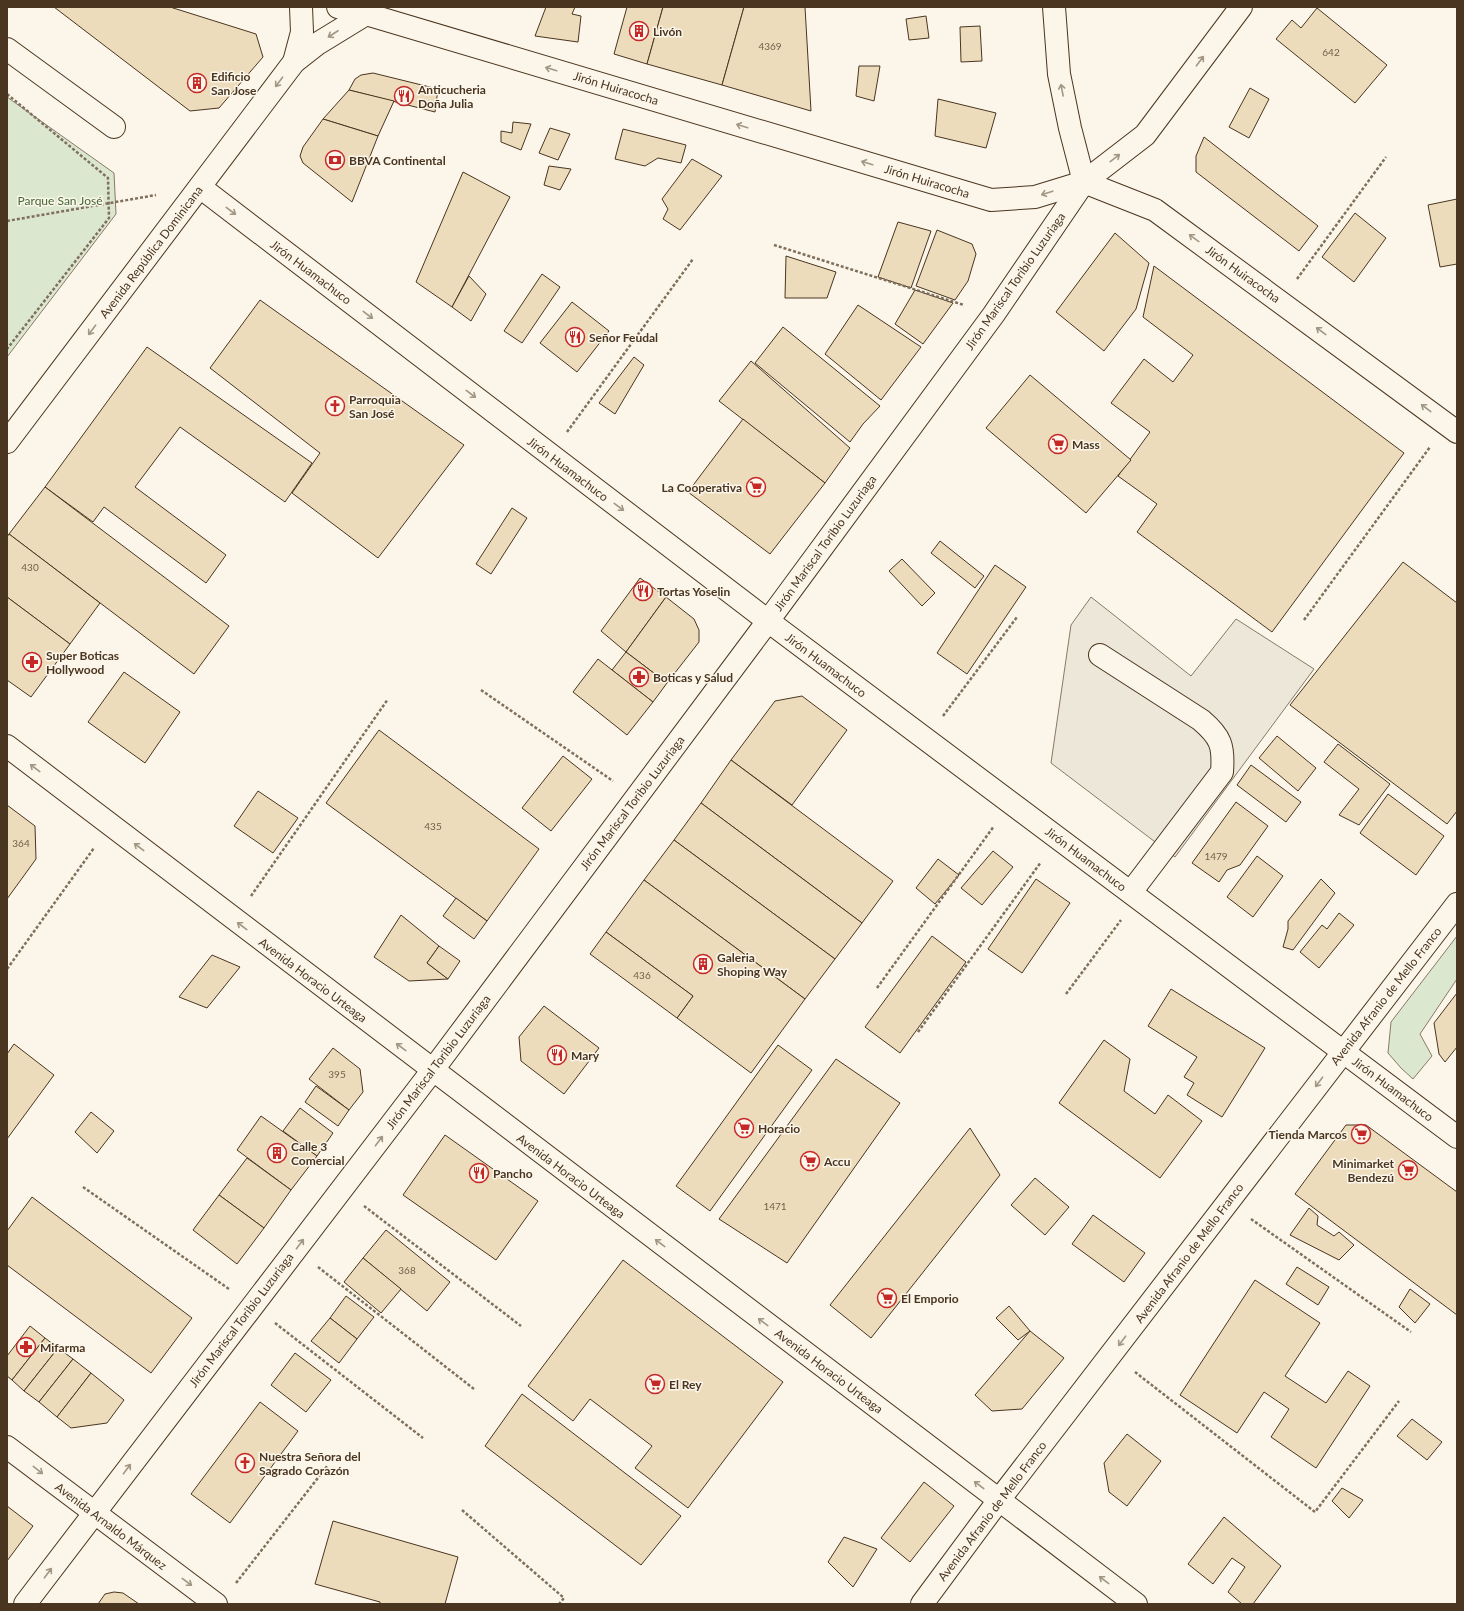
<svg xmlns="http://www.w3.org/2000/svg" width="1464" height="1611" font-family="Lato,sans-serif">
  <rect width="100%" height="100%" fill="#fbf6e9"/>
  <g fill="#dce7d0" stroke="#887966">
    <path d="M 7,97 L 114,173 L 116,214 L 7,357 Z"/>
    <path d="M 1457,936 L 1457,979 L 1420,1034 L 1432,1056 L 1413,1079 L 1401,1068 L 1388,1053 L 1391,1022 Z"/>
  </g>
  <path fill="#ede7d9" stroke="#887966" d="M 1091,597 L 1191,676 L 1236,619 L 1314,669 L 1175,857 L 1051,763 L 1071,625 Z"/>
  <g fill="#ecdcbc" stroke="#4a3520">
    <path d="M 54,7 L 170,7 L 256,34 L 263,57 L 219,108 L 190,111 Z"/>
    <path d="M 546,7 L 575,7 L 572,14 L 581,16 L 578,42 L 535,36 Z"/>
    <path d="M 627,7 L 663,7 L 647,64 L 614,54 Z"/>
    <path d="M 663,7 L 744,7 L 722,85 L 647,64 Z"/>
    <path d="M 744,7 L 805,7 L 811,111 L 722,85 Z"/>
    <path d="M 1317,8 L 1387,65 L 1355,103 L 1276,39 L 1292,20 L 1301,28 Z"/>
    <path d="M 926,16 L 929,38 L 909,40 L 906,19 Z"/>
    <path d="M 980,26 L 982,61 L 961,62 L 960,27 Z"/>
    <path d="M 859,66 L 880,66 L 874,101 L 856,96 Z"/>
    <path d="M 373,73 L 438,89 L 435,112 L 349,90 L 355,79 L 361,75 Z"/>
    <path d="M 1250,88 L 1269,99 L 1249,138 L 1229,127 Z"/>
    <path d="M 349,90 L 394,101 L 378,136 L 323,119 Z"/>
    <path d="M 938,99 L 996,113 L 986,148 L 935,136 Z"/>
    <path d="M 323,119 L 378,136 L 352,202 L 303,163 L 300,156 L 303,147 Z"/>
    <path d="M 513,122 L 531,124 L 521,150 L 501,142 L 501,131 L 512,133 Z"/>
    <path d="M 550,128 L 570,134 L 558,160 L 539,153 Z"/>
    <path d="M 623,129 L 686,145 L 681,163 L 658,158 L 645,166 L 615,159 Z"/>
    <path d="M 1204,137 L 1318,226 L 1299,251 L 1196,172 L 1196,156 Z"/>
    <path d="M 692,159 L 722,176 L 680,230 L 663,219 L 668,209 L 662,199 Z"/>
    <path d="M 549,166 L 571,169 L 560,190 L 544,185 Z"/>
    <path d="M 463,172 L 510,197 L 452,307 L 416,282 Z"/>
    <path d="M 1457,199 L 1457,264 L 1440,267 L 1428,205 Z"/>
    <path d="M 1355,213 L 1386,238 L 1354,282 L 1322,257 Z"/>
    <path d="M 898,222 L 931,231 L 911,288 L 878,277 Z"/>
    <path d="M 937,230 L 972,244 L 976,254 L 968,281 L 955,300 L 916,286 Z"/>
    <path d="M 1115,233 L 1149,263 L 1136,309 L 1104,351 L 1056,312 Z"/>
    <path d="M 786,256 L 836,272 L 827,298 L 785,298 Z"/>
    <path d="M 1154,266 L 1404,453 L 1272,632 L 1137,532 L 1157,504 L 1118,476 L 1150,432 L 1111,403 L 1144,359 L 1173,382 L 1193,355 L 1143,317 Z"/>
    <path d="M 542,274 L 560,287 L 522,343 L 504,331 Z"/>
    <path d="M 469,276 L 486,294 L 471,321 L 452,307 Z"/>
    <path d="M 915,290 L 953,303 L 923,344 L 895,324 Z"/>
    <path d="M 260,300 L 464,445 L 378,558 L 292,493 L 320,453 L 210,368 Z"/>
    <path d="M 572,302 L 609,331 L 577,372 L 540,343 Z"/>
    <path d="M 858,305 L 921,347 L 881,400 L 825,354 Z"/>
    <path d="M 783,327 L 880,406 L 863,424 L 850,442 L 755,363 Z"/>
    <path d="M 147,347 L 312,463 L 285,502 L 180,427 L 135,487 L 226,555 L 206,583 L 104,507 L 93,522 L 45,487 Z"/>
    <path d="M 634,357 L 644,365 L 615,414 L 599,403 Z"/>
    <path d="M 751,361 L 850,448 L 825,483 L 719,401 Z"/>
    <path d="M 1030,375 L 1131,460 L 1086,513 L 986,428 Z"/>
    <path d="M 743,419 L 825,483 L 770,554 L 688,492 Z"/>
    <path d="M 45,487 L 229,626 L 194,674 L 9,534 Z"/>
    <path d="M 512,508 L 527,518 L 491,574 L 476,564 Z"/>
    <path d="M 9,534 L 100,603 L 70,644 L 7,597 L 7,537 Z"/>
    <path d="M 940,541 L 984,576 L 975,588 L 931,553 Z"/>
    <path d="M 902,559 L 935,593 L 922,606 L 889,571 Z"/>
    <path d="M 1403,562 L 1457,603 L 1457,811 L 1447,824 L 1290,705 Z"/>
    <path d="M 995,565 L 1026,587 L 967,674 L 937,653 Z"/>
    <path d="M 640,578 L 666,597 L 626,652 L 601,631 Z"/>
    <path d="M 7,597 L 70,644 L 31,697 L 7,680 Z"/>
    <path d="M 666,597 L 694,619 L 699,630 L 699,642 L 667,683 L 626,652 Z"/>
    <path d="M 626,652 L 667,683 L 653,702 L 612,670 Z"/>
    <path d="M 598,659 L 653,702 L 627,735 L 573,692 Z"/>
    <path d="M 124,672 L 180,712 L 145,763 L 88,722 Z"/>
    <path d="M 802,696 L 847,730 L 792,805 L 731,760 L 775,701 Z"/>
    <path d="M 379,730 L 539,849 L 487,921 L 326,803 Z"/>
    <path d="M 1277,736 L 1316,768 L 1298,791 L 1259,758 Z"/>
    <path d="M 1338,744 L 1390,784 L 1359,825 L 1339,815 L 1359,789 L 1324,762 Z"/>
    <path d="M 563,756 L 592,779 L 551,831 L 522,808 Z"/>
    <path d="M 731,760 L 893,881 L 862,923 L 701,803 Z"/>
    <path d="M 1251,765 L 1301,802 L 1286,822 L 1237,785 Z"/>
    <path d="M 258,791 L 298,818 L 273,853 L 234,826 Z"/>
    <path d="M 1388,794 L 1444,836 L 1416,875 L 1360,833 Z"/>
    <path d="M 1236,802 L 1268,826 L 1240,865 L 1227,870 L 1219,882 L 1192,863 Z"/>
    <path d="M 701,803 L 862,923 L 835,959 L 674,840 Z"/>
    <path d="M 7,805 L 35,826 L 36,859 L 7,899 Z"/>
    <path d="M 674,840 L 835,959 L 805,999 L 644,880 Z"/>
    <path d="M 993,851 L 1013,867 L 982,905 L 961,888 Z"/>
    <path d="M 1257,856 L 1283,876 L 1253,917 L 1227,897 Z"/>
    <path d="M 938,859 L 959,875 L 935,904 L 916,888 Z"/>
    <path d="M 1036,879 L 1070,903 L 1022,973 L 988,949 Z"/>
    <path d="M 1321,879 L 1335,893 L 1293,950 L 1283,947 L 1288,929 L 1288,921 Z"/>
    <path d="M 644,880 L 805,999 L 751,1073 L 677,1018 L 693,996 L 606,932 Z"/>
    <path d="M 456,898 L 487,921 L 474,939 L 443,916 Z"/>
    <path d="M 1339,913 L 1354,925 L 1319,968 L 1300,952 L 1322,925 L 1327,929 Z"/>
    <path d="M 401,915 L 439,946 L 427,963 L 448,979 L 409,981 L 374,957 Z"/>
    <path d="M 606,932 L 693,996 L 677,1018 L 590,954 Z"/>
    <path d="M 932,936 L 966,962 L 900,1053 L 865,1027 Z"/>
    <path d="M 439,946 L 460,961 L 448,979 L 427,963 Z"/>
    <path d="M 212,955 L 240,967 L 207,1008 L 179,997 Z"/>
    <path d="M 1171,989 L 1265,1048 L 1222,1117 L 1187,1095 L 1194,1083 L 1184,1077 L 1197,1057 L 1148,1026 Z"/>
    <path d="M 1457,993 L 1457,1047 L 1445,1062 L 1439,1054 L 1434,1023 Z"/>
    <path d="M 544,1006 L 599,1048 L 564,1094 L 521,1061 L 519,1037 Z"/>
    <path d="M 1104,1040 L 1130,1059 L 1124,1091 L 1155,1114 L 1168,1095 L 1202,1121 L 1160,1178 L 1059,1103 Z"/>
    <path d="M 14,1044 L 54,1075 L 7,1139 L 7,1054 Z"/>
    <path d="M 778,1045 L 812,1070 L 710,1211 L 676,1186 Z"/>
    <path d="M 333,1048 L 360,1069 L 363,1092 L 349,1110 L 309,1079 Z"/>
    <path d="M 836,1059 L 900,1103 L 787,1263 L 719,1219 Z"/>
    <path d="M 316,1086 L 349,1110 L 338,1126 L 305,1102 Z"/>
    <path d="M 300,1108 L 333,1133 L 317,1156 L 283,1131 Z"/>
    <path d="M 91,1112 L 114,1131 L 97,1153 L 75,1132 Z"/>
    <path d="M 261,1116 L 317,1156 L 291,1190 L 237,1150 Z"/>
    <path d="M 1346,1125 L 1366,1125 L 1457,1192 L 1457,1315 L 1295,1194 Z"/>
    <path d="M 970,1128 L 1000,1175 L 871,1338 L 830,1305 Z"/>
    <path d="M 445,1135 L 538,1201 L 496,1260 L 403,1195 Z"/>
    <path d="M 247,1158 L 291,1190 L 264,1228 L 219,1195 Z"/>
    <path d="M 1035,1178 L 1069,1207 L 1045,1235 L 1011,1205 Z"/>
    <path d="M 219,1195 L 264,1228 L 237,1264 L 193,1230 Z"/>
    <path d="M 32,1197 L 192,1318 L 151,1373 L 7,1265 L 7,1231 Z"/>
    <path d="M 1309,1208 L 1318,1216 L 1317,1225 L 1334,1236 L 1339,1232 L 1354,1245 L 1339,1260 L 1290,1235 Z"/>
    <path d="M 1093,1215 L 1145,1253 L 1124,1282 L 1072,1244 Z"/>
    <path d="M 386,1230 L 450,1282 L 427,1311 L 363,1258 Z"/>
    <path d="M 363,1258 L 401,1289 L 381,1313 L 344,1282 Z"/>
    <path d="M 623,1260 L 783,1382 L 688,1508 L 635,1468 L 652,1446 L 590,1399 L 573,1421 L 528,1386 Z"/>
    <path d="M 1297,1267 L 1329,1287 L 1318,1305 L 1286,1284 Z"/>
    <path d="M 1255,1280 L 1320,1323 L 1285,1376 L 1326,1403 L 1348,1371 L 1370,1386 L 1316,1468 L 1271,1437 L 1289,1409 L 1264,1392 L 1237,1433 L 1180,1395 Z"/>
    <path d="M 1410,1289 L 1430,1304 L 1415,1323 L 1399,1307 Z"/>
    <path d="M 346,1296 L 374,1317 L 357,1339 L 330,1318 Z"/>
    <path d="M 1009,1306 L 1030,1331 L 1018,1340 L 996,1318 Z"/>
    <path d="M 330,1318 L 357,1339 L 339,1363 L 311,1341 Z"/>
    <path d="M 30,1326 L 45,1338 L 12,1380 L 7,1376 L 7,1356 Z"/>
    <path d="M 1030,1331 L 1064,1358 L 1022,1409 L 992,1411 L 975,1395 Z"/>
    <path d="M 45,1338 L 58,1348 L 24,1391 L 12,1380 Z"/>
    <path d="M 58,1348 L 73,1359 L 39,1402 L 24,1391 Z"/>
    <path d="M 295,1353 L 331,1380 L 306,1412 L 271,1385 Z"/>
    <path d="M 73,1359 L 91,1373 L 57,1417 L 39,1402 Z"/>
    <path d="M 91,1373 L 124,1400 L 107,1423 L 71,1428 L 57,1417 Z"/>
    <path d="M 522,1394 L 681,1516 L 641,1565 L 485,1446 Z"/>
    <path d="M 260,1402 L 298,1431 L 230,1523 L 191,1494 Z"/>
    <path d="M 1412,1419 L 1442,1442 L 1427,1460 L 1397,1436 Z"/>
    <path d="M 1127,1434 L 1161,1461 L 1127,1506 L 1109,1492 L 1104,1463 Z"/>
    <path d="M 924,1482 L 954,1506 L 910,1562 L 881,1538 Z"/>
    <path d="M 1342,1488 L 1363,1500 L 1349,1518 L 1332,1501 Z"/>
    <path d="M 7,1506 L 33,1526 L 7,1561 Z"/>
    <path d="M 1224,1517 L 1281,1566 L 1253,1604 L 1242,1604 L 1228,1592 L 1245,1567 L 1232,1558 L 1213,1584 L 1188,1564 Z"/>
    <path d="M 333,1521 L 458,1557 L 445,1604 L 380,1604 L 380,1602 L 315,1584 Z"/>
    <path d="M 844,1537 L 877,1549 L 853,1587 L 828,1562 Z"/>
    <path d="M 114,1592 L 123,1593 L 139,1604 L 98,1604 L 105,1594 Z"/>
  </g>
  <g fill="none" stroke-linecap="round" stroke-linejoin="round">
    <g stroke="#4a3520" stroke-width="24">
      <g id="minor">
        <path d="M 338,7 L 366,14 L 991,200 L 1035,197 L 1084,182 L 1155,210 L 1457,432"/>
        <path d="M 1054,7 L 1059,74 L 1070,128 L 1084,182"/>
        <path d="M 7,49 L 114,127"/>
        <path d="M 294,62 L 317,44 L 366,14"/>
        <path d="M 200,187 L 768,621 L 1457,1137"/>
        <path d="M 7,442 L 294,62 L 302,32 L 301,7"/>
        <path d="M 1100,655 L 1201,720 C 1221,737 1224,746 1222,772 L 1131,892"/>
        <path d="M 7,746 L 1136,1604"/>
        <path d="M 7,1447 L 216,1604"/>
        <path d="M 25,1604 L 432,1071 L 768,621 L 994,314 L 1084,182 L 1145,135 L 1241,7"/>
        <path d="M 922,1604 L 999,1500 L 1457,904"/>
      </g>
    </g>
    <g stroke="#4a3520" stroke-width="24">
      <path id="major" d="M 366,14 L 368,7"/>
    </g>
    <g stroke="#7f6f5c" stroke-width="2.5" stroke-dasharray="3 2" stroke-linecap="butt">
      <path d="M 7,94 L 108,178 L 109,218 L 7,349"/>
      <path d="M 7,221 L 156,195"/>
      <path d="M 774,245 L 964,305"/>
      <path d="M 1297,279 L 1386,157"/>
      <path d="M 567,432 L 693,259"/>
      <path d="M 1304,620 L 1430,447"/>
      <path d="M 481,690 L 613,781"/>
      <path d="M 943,716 L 1017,617"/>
      <path d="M 251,896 L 388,699"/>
      <path d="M 7,969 L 94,848"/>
      <path d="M 877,988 L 994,826"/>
      <path d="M 1066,994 L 1121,920"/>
      <path d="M 918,1032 L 1041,862"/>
      <path d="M 83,1187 L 229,1289"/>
      <path d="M 364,1206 L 521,1326"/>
      <path d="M 1251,1219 L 1411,1332"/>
      <path d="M 318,1267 L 474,1389"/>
      <path d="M 275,1323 L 423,1438"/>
      <path d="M 1135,1372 L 1315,1512 L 1399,1401"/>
      <path d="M 462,1510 L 564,1598 L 559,1604"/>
      <path d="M 236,1583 L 328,1465"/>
    </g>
    <use href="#minor" stroke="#fbf6e9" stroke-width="22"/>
    <use href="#major" stroke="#fbf6e9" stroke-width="22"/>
  </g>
  <defs><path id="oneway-shaft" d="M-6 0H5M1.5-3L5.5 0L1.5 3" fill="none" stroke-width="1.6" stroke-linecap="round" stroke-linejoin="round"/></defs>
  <g stroke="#a29684">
    <use href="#oneway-shaft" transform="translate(333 34) rotate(147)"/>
    <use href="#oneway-shaft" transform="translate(1200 61) rotate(-53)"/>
    <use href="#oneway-shaft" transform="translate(551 69) rotate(-163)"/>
    <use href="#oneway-shaft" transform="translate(279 82) rotate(127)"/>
    <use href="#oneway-shaft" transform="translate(1062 90) rotate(-101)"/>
    <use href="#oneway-shaft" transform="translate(742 126) rotate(-163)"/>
    <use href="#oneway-shaft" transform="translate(1115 158) rotate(-38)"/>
    <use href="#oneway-shaft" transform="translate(867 163) rotate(-163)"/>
    <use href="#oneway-shaft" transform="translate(1047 193) rotate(162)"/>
    <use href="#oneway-shaft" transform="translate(231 211) rotate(37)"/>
    <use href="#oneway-shaft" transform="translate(1194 238) rotate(-144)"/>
    <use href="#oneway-shaft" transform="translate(368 315) rotate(37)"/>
    <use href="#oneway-shaft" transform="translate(92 330) rotate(127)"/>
    <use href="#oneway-shaft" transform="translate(1321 331) rotate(-143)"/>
    <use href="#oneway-shaft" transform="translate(471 394) rotate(37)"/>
    <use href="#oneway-shaft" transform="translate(1426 408) rotate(-143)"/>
    <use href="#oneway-shaft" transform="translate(619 507) rotate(37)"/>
    <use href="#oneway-shaft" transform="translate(35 768) rotate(-143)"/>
    <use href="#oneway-shaft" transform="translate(139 847) rotate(-143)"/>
    <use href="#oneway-shaft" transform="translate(242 926) rotate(-143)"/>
    <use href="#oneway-shaft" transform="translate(401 1047) rotate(-143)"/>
    <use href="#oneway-shaft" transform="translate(1319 1082) rotate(127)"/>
    <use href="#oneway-shaft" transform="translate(379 1141) rotate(-53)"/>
    <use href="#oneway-shaft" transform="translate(660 1243) rotate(-143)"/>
    <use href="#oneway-shaft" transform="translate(300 1244) rotate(-53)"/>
    <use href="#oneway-shaft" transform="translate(763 1322) rotate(-143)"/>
    <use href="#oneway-shaft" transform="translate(1122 1341) rotate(127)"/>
    <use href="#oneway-shaft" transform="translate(127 1469) rotate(-53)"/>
    <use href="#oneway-shaft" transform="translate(38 1470) rotate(38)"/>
    <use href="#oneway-shaft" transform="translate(979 1485) rotate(-143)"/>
    <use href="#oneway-shaft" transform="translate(48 1573) rotate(-53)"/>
    <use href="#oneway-shaft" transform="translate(1104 1580) rotate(-143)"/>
    <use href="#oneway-shaft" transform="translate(187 1582) rotate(37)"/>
  </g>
  <defs>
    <g id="building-ring" transform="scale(1)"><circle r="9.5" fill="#fbf6e9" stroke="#c62828" stroke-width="1.5"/><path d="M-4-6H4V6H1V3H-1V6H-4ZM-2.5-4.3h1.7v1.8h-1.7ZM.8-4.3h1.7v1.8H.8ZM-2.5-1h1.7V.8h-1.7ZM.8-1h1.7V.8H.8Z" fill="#c62828"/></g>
    <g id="restaurant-ring" transform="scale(1)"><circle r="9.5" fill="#fbf6e9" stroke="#c62828" stroke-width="1.5"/><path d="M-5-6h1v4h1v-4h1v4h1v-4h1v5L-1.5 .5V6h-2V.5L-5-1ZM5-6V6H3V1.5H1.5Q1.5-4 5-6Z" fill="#c62828"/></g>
    <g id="bank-ring" transform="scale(1)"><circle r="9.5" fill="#fbf6e9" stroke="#c62828" stroke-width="1.5"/><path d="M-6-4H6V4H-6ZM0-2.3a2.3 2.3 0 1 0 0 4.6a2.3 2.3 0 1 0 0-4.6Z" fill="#c62828"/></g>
    <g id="church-ring" transform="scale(1)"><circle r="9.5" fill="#fbf6e9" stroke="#c62828" stroke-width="1.5"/><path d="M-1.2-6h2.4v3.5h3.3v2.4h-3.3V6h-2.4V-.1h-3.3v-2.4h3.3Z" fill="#c62828"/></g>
    <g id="supermarket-ring" transform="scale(1)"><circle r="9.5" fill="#fbf6e9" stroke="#c62828" stroke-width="1.5"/><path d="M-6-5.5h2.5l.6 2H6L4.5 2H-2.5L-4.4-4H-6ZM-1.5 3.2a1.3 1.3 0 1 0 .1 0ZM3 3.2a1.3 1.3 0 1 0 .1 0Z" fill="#c62828"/></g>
    <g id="pharmacy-ring" transform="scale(1)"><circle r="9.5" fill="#fbf6e9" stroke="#c62828" stroke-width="1.5"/><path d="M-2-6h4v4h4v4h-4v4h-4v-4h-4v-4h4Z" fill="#c62828"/></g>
  </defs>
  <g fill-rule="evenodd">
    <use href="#building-ring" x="639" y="31"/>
    <use href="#building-ring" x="197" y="83"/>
    <use href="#restaurant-ring" x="404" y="96"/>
    <use href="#bank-ring" x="335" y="160"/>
    <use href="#restaurant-ring" x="575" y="337"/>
    <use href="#church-ring" x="335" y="406"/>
    <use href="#supermarket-ring" x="1058" y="444"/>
    <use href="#supermarket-ring" x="756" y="487"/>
    <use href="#restaurant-ring" x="643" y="591"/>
    <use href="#pharmacy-ring" x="32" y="662"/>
    <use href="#pharmacy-ring" x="639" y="677"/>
    <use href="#building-ring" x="703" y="964"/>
    <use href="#restaurant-ring" x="557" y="1055"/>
    <use href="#supermarket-ring" x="744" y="1128"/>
    <use href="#supermarket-ring" x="1361" y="1134"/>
    <use href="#building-ring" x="277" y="1153"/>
    <use href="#supermarket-ring" x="810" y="1161"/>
    <use href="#supermarket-ring" x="1408" y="1170"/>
    <use href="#restaurant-ring" x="479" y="1173"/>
    <use href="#supermarket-ring" x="887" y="1298"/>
    <use href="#pharmacy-ring" x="26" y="1347"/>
    <use href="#supermarket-ring" x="655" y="1384"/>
    <use href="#church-ring" x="245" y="1463"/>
  </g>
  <g text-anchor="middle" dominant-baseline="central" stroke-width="3" stroke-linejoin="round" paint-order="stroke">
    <g font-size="10" fill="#725f47">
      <text x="770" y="46">4369</text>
      <text x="1331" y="52">642</text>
      <text x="30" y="567">430</text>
      <text x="433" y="826">435</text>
      <text x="21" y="843">364</text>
      <text x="1216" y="856">1479</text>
      <text x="642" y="975">436</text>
      <text x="337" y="1074">395</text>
      <text x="775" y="1206">1471</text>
      <text x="407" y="1270">368</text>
    </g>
    <g font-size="12" font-weight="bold" fill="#4a3520" stroke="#fbf6e9" text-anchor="start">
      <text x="653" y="31">Livón</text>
      <text x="211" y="76">Edificio<tspan x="211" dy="14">San Jose</tspan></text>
      <text x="418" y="89">Anticucheria<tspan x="418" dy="14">Doña Julia</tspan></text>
      <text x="349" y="160">BBVA Continental</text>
      <text x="589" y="337">Señor Feudal</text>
      <text x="349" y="399">Parroquia<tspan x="349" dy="14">San José</tspan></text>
      <text x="1072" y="444">Mass</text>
      <text x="742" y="487" text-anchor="end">La Cooperativa</text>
      <text x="657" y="591">Tortas Yoselin</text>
      <text x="46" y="655">Super Boticas<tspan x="46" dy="14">Hollywood</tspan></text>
      <text x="653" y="677">Boticas y Salud</text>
      <text x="717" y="957">Galeria<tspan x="717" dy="14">Shoping Way</tspan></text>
      <text x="571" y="1055">Mary</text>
      <text x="758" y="1128">Horacio</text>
      <text x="1347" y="1134" text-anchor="end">Tienda Marcos</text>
      <text x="291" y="1146">Calle 3<tspan x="291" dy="14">Comercial</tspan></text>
      <text x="824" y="1161">Accu</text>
      <text x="1394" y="1163" text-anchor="end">Minimarket<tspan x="1394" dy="14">Bendezú</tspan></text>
      <text x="493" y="1173">Pancho</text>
      <text x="901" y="1298">El Emporio</text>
      <text x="40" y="1347">Mifarma</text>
      <text x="669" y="1384">El Rey</text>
      <text x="259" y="1456">Nuestra Señora del<tspan x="259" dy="14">Sagrado Corazón</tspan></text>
    </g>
    <g font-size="12" fill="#4a3520" stroke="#fbf6e9">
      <text transform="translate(616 88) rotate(17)">Jirón Huiracocha</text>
      <text transform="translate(927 181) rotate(17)">Jirón Huiracocha</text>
      <text transform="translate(151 252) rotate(-53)">Avenida República Dominicana</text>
      <text transform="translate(311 272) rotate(37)">Jirón Huamachuco</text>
      <text transform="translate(1243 274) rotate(36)">Jirón Huiracocha</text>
      <text transform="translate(1015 281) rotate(-55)">Jirón Mariscal Toribio Luzuriaga</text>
      <text transform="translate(568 469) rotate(37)">Jirón Huamachuco</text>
      <text transform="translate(825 543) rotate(-54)">Jirón Mariscal Toribio Luzuriaga</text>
      <text transform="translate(826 665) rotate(37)">Jirón Huamachuco</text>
      <text transform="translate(632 803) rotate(-53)">Jirón Mariscal Toribio Luzuriaga</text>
      <text transform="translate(1086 859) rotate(37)">Jirón Huamachuco</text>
      <text transform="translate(313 980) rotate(37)">Avenida Horacio Urteaga</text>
      <text transform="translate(1386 996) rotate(-52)">Avenida Afranio de Mello Franco</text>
      <text transform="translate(438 1062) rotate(-53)">Jirón Mariscal Toribio Luzuriaga</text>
      <text transform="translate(1393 1089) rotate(37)">Jirón Huamachuco</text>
      <text transform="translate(571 1176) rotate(37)">Avenida Horacio Urteaga</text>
      <text transform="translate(1189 1253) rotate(-53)">Avenida Afranio de Mello Franco</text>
      <text transform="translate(241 1320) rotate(-53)">Jirón Mariscal Toribio Luzuriaga</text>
      <text transform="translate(829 1371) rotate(37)">Avenida Horacio Urteaga</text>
      <text transform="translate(992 1511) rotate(-53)">Avenida Afranio de Mello Franco</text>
      <text transform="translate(111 1526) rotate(37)">Avenida Arnaldo Márquez</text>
    </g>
    <g font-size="12" fill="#436837" stroke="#fbf6e9">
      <text x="60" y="200">Parque San José</text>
    </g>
  </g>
  <rect width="1464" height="1611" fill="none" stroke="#4a3520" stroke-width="16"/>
</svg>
